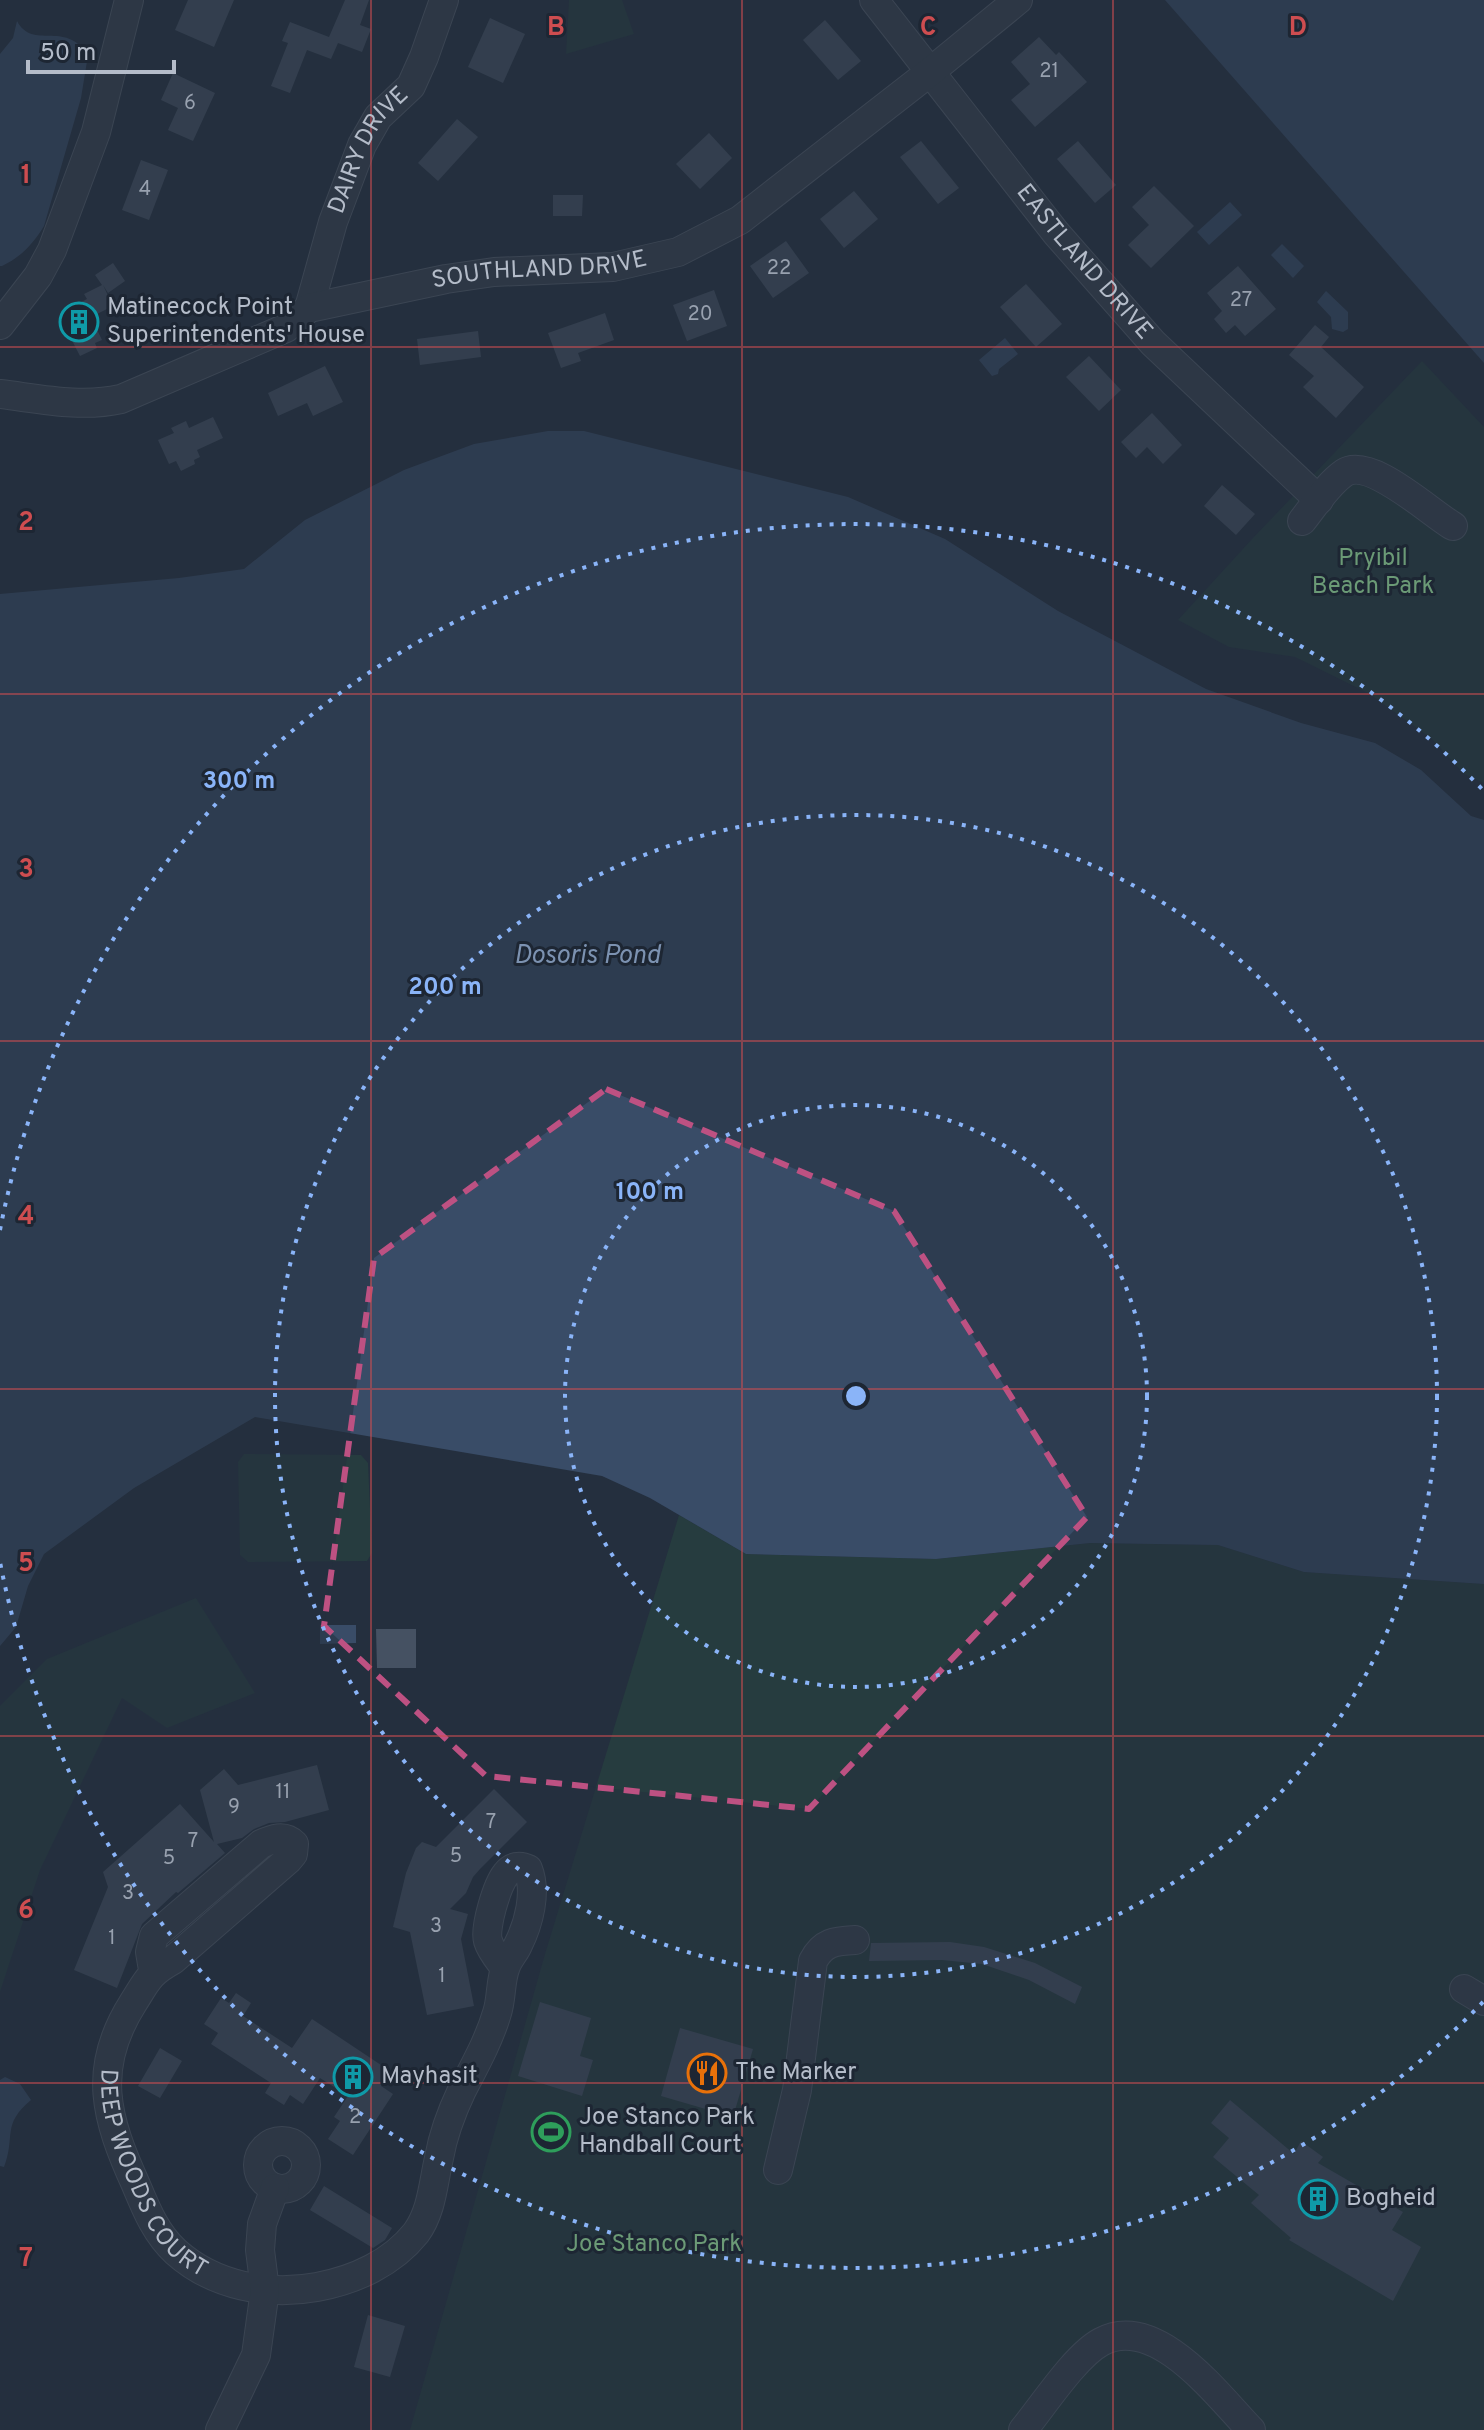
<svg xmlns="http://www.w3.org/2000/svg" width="1484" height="2430" font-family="Overpass,sans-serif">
  <rect width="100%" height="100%" fill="#242f3e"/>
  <g fill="#263c3f">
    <path d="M 569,0 L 622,0 L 634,34 L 566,54 Z"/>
    <path d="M 1422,361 L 1484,427 L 1484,783 L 1464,774 L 1432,739 L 1368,693 L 1295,657 L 1229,647 L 1178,620 L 1253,538 Z"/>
    <path d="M 244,1454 L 361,1455 L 368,1463 L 372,1553 L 367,1561 L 248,1562 L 240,1555 L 238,1462 Z"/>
    <path d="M 679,1515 L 746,1554 L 936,1559 L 1090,1543 L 1218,1545 L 1304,1572 L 1484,1584 L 1484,2430 L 410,2430 L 545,1954 Z"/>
    <path d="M 196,1598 L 255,1693 L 167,1728 L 122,1698 L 40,1870 L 0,1992 L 0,1706 L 47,1659 Z"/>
  </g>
  <g fill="#394c67">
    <path d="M 1165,0 L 1484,0 L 1484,363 Z"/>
    <path d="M 17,21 C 33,51 64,19 88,55 L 81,98 L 44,226 C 33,244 21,257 2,266 L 0,266 L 0,54 L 13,38 Z"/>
    <path d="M 1230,202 L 1242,215 L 1209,245 L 1197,232 Z"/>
    <path d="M 1282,244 L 1304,266 L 1293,278 L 1271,255 Z"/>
    <path d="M 1326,291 L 1348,312 L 1348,329 L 1343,332 L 1332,329 L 1331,317 L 1317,302 Z"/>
    <path d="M 1005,338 L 1018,354 L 999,369 L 998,374 L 992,376 L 979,360 Z"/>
    <path d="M 548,431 L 584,431 L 848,497 L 945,539 L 1058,611 L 1206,689 L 1301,723 L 1375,743 L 1421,770 L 1471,816 L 1484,820 L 1484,1584 L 1304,1572 L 1218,1545 L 1090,1543 L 936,1559 L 746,1554 L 650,1498 L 602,1476 L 255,1417 L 134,1488 L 44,1554 L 28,1586 L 16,1627 L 0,1646 L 0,594 L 179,578 L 244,569 L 305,520 L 404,470 L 474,444 Z"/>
    <path d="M 320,1625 L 356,1625 L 356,1643 L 320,1644 Z"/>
    <path d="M 5,2077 L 20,2084 L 31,2100 C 1,2125 16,2136 4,2167 L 0,2166 L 0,2080 Z"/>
  </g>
  <g fill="#455162">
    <path d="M 188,0 L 234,0 L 214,47 L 175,30 Z"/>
    <path d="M 345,0 L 369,0 L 360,25 L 371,29 L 362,52 L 338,43 L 331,59 L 307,50 L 290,93 L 271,86 L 288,43 L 282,41 L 290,22 L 329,37 Z"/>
    <path d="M 490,18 L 525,34 L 503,83 L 468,67 Z"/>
    <path d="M 825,20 L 861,61 L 838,80 L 803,40 Z"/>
    <path d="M 1039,37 L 1056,55 L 1059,52 L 1087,82 L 1035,127 L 1011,100 L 1030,84 L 1011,62 Z"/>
    <path d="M 173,73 L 215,93 L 193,141 L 168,130 L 178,108 L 161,100 Z"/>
    <path d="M 457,119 L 478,137 L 438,181 L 418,163 Z"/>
    <path d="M 709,133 L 732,158 L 700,189 L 676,164 Z"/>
    <path d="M 921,141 L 959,188 L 938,204 L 900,157 Z"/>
    <path d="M 1078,141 L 1116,185 L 1095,203 L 1057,159 Z"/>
    <path d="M 141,160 L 168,170 L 149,220 L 122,210 Z"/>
    <path d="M 1154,186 L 1194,226 L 1151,268 L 1128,245 L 1149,225 L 1132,207 Z"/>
    <path d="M 854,191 L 878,219 L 844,248 L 820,219 Z"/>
    <path d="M 553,195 L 583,195 L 582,216 L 553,216 Z"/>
    <path d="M 786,241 L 809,273 L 773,298 L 750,266 Z"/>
    <path d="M 113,263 L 125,281 L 108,293 L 103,285 L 113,306 L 91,317 L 102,340 L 95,343 L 97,348 L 80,356 L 63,323 L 67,321 L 62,312 L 87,299 L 84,294 L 102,285 L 95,275 Z"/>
    <path d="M 1238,266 L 1276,309 L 1245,336 L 1235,325 L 1226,333 L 1214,319 L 1222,311 L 1207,293 Z"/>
    <path d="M 1026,284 L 1062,324 L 1036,347 L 1000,307 Z"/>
    <path d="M 714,290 L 727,326 L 687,341 L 673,305 Z"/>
    <path d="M 605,313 L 614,340 L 578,353 L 581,361 L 561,368 L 548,333 Z"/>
    <path d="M 1315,325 L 1329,337 L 1321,347 L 1364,387 L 1336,418 L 1303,387 L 1314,376 L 1289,355 Z"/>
    <path d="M 478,331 L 481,357 L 420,365 L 417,339 Z"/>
    <path d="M 1089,356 L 1121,390 L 1099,411 L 1066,377 Z"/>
    <path d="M 325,366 L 343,402 L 313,416 L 307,403 L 278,416 L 268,393 Z"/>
    <path d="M 1152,413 L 1182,445 L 1163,464 L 1147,447 L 1136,458 L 1121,442 Z"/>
    <path d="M 213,417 L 223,438 L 197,450 L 200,457 L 194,460 L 195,464 L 181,471 L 176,461 L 169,464 L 158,440 L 174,433 L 171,428 L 186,421 L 189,428 Z"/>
    <path d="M 1222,485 L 1255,514 L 1236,535 L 1204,506 Z"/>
    <path d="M 376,1629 L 416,1629 L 416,1668 L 377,1668 Z"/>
    <path d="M 317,1765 L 329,1810 L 285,1822 L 269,1823 L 254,1829 L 242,1838 L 217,1844 L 225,1853 L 178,1893 L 176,1892 L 142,1924 L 117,1988 L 74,1970 L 108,1887 L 103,1872 L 180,1804 L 214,1842 L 200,1790 L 224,1769 L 238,1785 Z"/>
    <path d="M 494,1789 L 527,1822 L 480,1869 L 473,1877 L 466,1893 L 450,1909 L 468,1914 L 461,1939 L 474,2006 L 427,2015 L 410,1932 L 393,1927 L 406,1873 L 416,1848 L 422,1842 L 436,1847 Z"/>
    <path d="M 950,1942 L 984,1947 L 1035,1963 L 1082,1987 L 1075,2004 L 1029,1980 L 982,1964 L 942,1960 L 869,1961 L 871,1943 Z"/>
    <path d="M 236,1993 L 251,2003 L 243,2016 L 292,2048 L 312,2019 L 390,2071 L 381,2086 L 393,2094 L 353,2155 L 328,2139 L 340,2121 L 334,2117 L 348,2096 L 320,2078 L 303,2104 L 290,2095 L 284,2105 L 265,2093 L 271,2083 L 211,2044 L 218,2033 L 204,2024 L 221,1998 L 229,2003 Z"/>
    <path d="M 540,2002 L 591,2018 L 580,2056 L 593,2060 L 582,2096 L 518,2076 Z"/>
    <path d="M 680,2028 L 753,2049 L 733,2117 L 661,2096 Z"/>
    <path d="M 160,2048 L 182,2061 L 160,2098 L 138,2086 Z"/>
    <path d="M 1230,2100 L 1294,2154 L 1301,2141 L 1323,2157 L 1318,2163 L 1403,2212 L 1392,2230 L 1421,2247 L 1393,2301 L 1289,2240 L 1291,2238 L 1251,2203 L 1259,2195 L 1213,2157 L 1229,2138 L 1211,2123 Z"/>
    <path d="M 324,2186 L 392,2228 L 385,2240 L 373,2248 L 310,2210 Z"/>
    <path d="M 368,2315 L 405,2326 L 390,2377 L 354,2367 Z"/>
  </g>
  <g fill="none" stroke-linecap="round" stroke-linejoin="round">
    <g stroke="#565f6c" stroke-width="30">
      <g id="minor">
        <path id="s1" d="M 874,0 L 1056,233 L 1153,343 L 1319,500"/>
        <path id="s2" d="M 309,308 L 333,222 L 362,145 L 378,117 L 411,86 L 424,57 L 444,0"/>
        <path d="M 0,325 L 38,276 L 52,250 L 96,132 L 129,0"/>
        <path id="s3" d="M 0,394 C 41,399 81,408 121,399 L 286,328 L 309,308 L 446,279 L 494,272 L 613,267 L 678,252 L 740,220 L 930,72 L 1018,0"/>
        <path d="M 1302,521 C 1314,506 1328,484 1344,473 C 1370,456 1429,512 1453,526"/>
        <path id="s4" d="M 153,1970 L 150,1952 L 154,1936 L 261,1844 C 272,1839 284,1834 294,1844 L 293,1854 L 288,1860 L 173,1960 C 149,1973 147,1981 133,2003 C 91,2069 106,2119 136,2185 C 146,2209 156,2234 176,2252 C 214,2286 268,2296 317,2287 C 355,2280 392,2263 416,2233 C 432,2211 433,2184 439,2158 C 443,2135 452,2111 462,2090 C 475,2065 489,2040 497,2013 C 502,1998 500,1980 506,1966 C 509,1958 515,1952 518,1945 C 529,1923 537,1892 528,1869 C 520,1865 512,1866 506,1874 C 497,1885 484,1928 488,1941 C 491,1951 499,1960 505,1968"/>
        <path d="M 1464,1989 L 1484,2001"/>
        <circle cx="282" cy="2165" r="24"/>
        <path d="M 778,2170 L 797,2090 L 813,1961 C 823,1942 835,1941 855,1940"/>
        <path d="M 220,2430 L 256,2355 L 265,2290 L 260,2250 L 262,2224 L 275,2188"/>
        <path d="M 1023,2430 C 1043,2406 1075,2356 1101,2342 C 1156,2312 1218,2396 1251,2430"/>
      </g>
    </g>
    <use href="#minor" stroke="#38414e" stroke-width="28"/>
  </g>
  <path d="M0 0H1484V2430H0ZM 606,1089 L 894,1211 L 1087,1517 L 809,1809 L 486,1776 L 324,1626 L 374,1258 Z" fill="#242f3e" fill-opacity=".55" fill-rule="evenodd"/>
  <path fill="none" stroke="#bd5182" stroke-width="6" stroke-dasharray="16 10" stroke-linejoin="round" d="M 606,1089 L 894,1211 L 1087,1517 L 809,1809 L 486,1776 L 324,1626 L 374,1258 Z"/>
  <path fill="none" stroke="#ce4d50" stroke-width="2" stroke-opacity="0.55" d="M 371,0 L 371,2430M 742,0 L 742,2430M 1113,0 L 1113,2430M 0,347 L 1484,347M 0,694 L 1484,694M 0,1041 L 1484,1041M 0,1389 L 1484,1389M 0,1736 L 1484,1736M 0,2083 L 1484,2083"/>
  <g fill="none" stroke="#8ab4f8" stroke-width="4" stroke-dasharray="4 8">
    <circle cx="856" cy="1396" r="291"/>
    <circle cx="856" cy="1396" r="581"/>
    <path d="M1483 2002A872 872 0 0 1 0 1562M0 1230A872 872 0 0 1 1483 790"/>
  </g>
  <defs>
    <g id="building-ring" transform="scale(2)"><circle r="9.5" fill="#1d2633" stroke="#0f9aa8" stroke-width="1.5"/><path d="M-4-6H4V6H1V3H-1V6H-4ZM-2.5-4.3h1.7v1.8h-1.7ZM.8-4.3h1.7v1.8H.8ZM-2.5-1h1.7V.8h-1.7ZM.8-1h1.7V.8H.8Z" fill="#0f9aa8"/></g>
    <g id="restaurant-ring" transform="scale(2)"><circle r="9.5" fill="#1d2633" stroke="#e8710a" stroke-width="1.5"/><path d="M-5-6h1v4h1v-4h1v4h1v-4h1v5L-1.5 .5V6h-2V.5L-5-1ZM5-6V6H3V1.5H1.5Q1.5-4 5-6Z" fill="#e8710a"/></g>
    <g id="stadium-ring" transform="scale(2)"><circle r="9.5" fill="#1d2633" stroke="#2e9e5b" stroke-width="1.5"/><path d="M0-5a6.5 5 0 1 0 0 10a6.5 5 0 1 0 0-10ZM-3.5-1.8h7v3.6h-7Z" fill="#2e9e5b"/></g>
  </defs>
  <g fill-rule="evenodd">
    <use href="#building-ring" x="79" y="322"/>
    <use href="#restaurant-ring" x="707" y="2073"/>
    <use href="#building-ring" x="353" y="2077"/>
    <use href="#stadium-ring" x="551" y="2132"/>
    <use href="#building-ring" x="1318" y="2199"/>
  </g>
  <g text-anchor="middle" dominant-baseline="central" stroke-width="6" stroke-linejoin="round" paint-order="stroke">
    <g font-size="20" fill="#98a1af">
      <text x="1049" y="72">21</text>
      <text x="190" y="104">6</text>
      <text x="145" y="190">4</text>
      <text x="779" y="269">22</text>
      <text x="1241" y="301">27</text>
      <text x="700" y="315">20</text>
      <text x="283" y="1793">11</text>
      <text x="234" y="1808">9</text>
      <text x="491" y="1823">7</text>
      <text x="193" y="1842">7</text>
      <text x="456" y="1857">5</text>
      <text x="169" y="1859">5</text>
      <text x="128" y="1894">3</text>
      <text x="436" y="1927">3</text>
      <text x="112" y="1939">1</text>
      <text x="442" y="1977">1</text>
      <text x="355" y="2118">2</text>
    </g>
    <g font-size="24" fill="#b4bcc9" stroke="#1d2633">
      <text stroke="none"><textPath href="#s2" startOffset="170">DAIRY DRIVE</textPath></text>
      <text stroke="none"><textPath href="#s1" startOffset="336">EASTLAND DRIVE</textPath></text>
      <text stroke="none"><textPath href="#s3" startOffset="566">SOUTHLAND DRIVE</textPath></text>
      <text stroke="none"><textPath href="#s4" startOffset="630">DEEP WOODS COURT</textPath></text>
    </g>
    <g font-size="24" fill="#b4bcc9" stroke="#1d2633" text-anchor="start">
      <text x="107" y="308">Matinecock Point<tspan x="107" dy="28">Superintendents' House</tspan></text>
      <text x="735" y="2073">The Marker</text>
      <text x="381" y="2077">Mayhasit</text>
      <text x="579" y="2118">Joe Stanco Park<tspan x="579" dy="28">Handball Court</tspan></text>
      <text x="1346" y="2199">Bogheid</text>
    </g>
    <g font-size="24" fill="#6b9a76" stroke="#1d2633">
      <text x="1373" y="559">Pryibil<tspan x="1373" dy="28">Beach Park</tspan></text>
      <text x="654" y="2245">Joe Stanco Park</text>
    </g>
    <g font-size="26" font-style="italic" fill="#7c92b1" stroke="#1d2633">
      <text x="587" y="956">Dosoris Pond</text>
    </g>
  </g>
  <g font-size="26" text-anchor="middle" font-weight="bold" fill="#ce4d50" stroke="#1d2633" stroke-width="6" stroke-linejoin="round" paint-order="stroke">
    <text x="556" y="35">B</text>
    <text x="928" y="35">C</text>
    <text x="1298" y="35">D</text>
    <text x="26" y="183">1</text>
    <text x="26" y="530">2</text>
    <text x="26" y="877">3</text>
    <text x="26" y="1224">4</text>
    <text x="26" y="1571">5</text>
    <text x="26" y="1918">6</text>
    <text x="26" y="2266">7</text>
  </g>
  <circle cx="856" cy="1396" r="12" fill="#8ab4f8" stroke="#1d2633" stroke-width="4"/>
  <g font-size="24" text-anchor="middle" font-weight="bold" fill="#8ab4f8" stroke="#1d2633" stroke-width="6" stroke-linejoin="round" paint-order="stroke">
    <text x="239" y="788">300 m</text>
    <text x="445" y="994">200 m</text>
    <text x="650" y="1199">100 m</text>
  </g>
  <path d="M28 60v12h146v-12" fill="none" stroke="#b4bcc9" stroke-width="4"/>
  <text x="40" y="60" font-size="24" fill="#b4bcc9" stroke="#1d2633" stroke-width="6" paint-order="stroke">50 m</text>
</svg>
